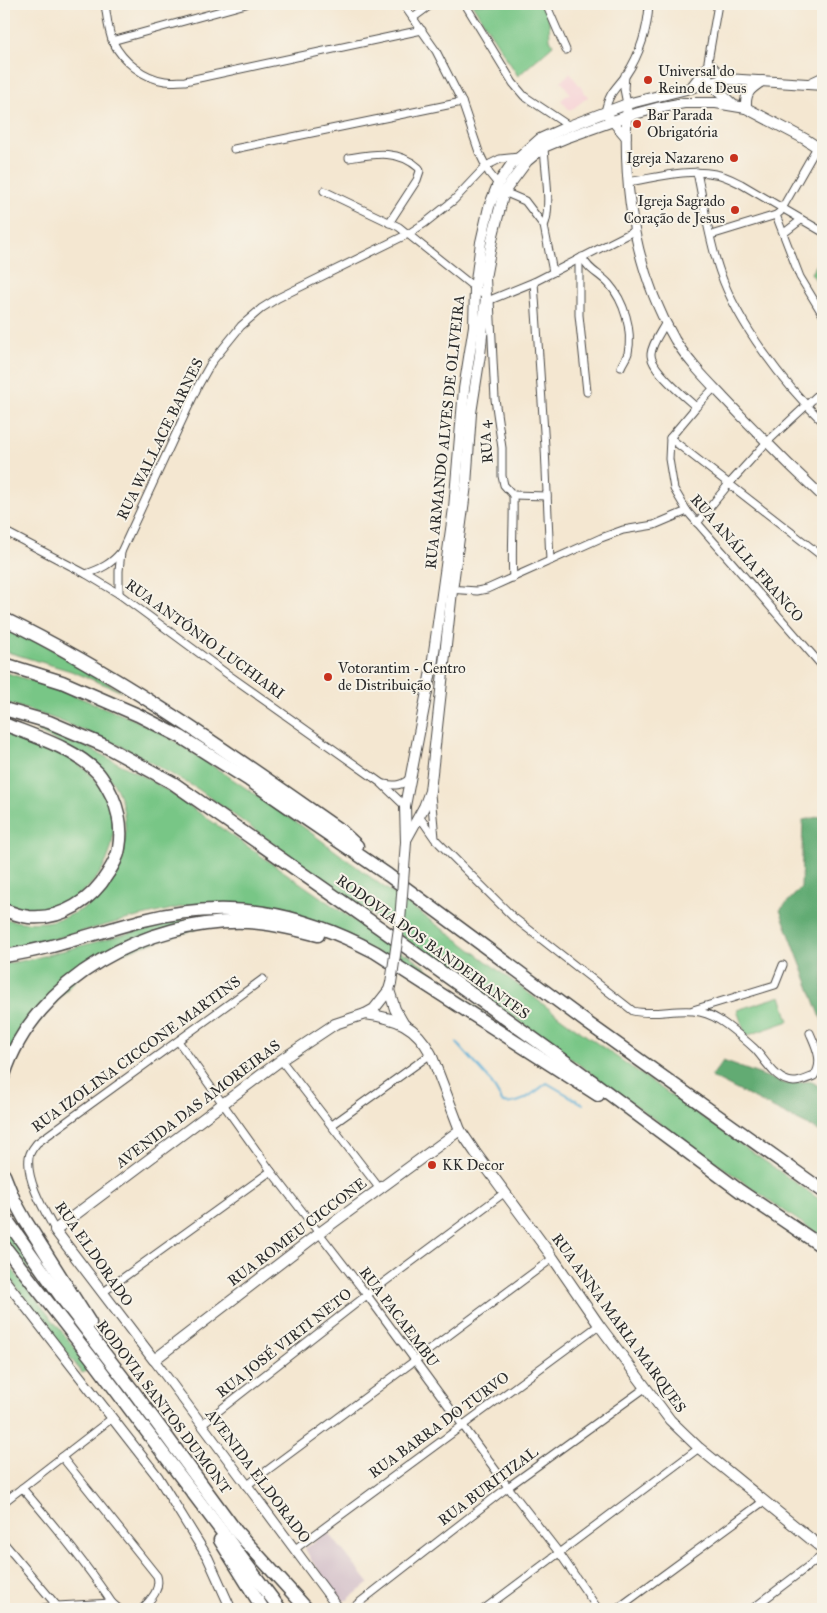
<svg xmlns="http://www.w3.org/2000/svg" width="827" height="1613" font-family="'IM FELL Great Primer',serif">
  <rect width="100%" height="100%" fill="#f7f3e8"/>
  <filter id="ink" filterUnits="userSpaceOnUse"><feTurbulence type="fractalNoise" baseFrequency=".02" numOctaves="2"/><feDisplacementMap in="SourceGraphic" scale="10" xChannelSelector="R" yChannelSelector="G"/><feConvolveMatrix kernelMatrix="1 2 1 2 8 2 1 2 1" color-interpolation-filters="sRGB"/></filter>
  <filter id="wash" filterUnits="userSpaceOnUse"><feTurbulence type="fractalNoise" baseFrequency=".0096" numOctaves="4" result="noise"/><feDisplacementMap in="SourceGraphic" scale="20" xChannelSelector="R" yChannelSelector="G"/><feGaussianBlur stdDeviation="1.12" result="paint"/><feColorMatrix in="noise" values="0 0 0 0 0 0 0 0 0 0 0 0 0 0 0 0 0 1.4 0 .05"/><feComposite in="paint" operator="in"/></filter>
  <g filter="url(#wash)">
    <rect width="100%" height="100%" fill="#f4e7d1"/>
    <path fill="#f7cfd4" d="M 570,73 L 588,97 L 570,111 L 561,100 L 570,93 L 561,81 Z"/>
    <path fill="#d2bdc8" d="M 328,1532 L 369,1583 L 347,1600 L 342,1601 L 311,1560 L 305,1548 Z"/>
    <g fill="#78c686" stroke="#527858">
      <path d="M 472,4 L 543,4 L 549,20 L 550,39 L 553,45 L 518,76 Z"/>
      <path d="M 823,256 L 823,290 L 811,273 Z"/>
      <path d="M 4,625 L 44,644 L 123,692 L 71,671 L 4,651 Z"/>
      <path d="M 4,672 L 58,689 L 133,719 L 170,738 L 228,776 L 302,826 L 381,885 L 465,945 L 564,1020 L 823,1202 L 823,1238 L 661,1124 L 198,789 L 123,747 L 58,720 L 4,702 Z"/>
      <path d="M 37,729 L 75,744 L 77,742 L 145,777 L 168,791 L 385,942 L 404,954 L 408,954 L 499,1025 L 401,963 L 279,910 L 255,905 L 212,903 L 190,905 L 129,919 L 31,945 L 4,949 L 4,918 C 16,923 32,923 45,922 C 81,917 114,892 123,857 C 124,851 124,844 125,838 C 126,819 123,798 113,783 C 100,763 58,743 37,731 Z"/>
      <path d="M 4,730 C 34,742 71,752 94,778 C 149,841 78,937 4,902 Z"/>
      <path d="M 228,915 L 246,916 L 228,919 L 90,963 L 4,1062 L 4,964 L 32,959 L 178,920 Z"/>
      <path d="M 781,996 L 789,1021 L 746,1036 L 737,1010 Z"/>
      <path d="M 4,1224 L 102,1359 L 99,1361 L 4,1238 Z"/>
      <path d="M 4,1259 L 91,1368 L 82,1373 L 4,1271 Z"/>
    </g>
    <g fill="#62ab73" stroke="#466b4f">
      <path d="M 823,816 L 823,1023 L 780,910 L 801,888 L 803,820 Z"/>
      <path d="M 723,1061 L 786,1084 L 811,1081 L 823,1089 L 823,1133 L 711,1077 Z"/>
    </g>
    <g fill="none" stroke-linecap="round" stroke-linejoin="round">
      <path stroke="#5cafd7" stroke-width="2" d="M 457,1043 L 489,1079 L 503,1103 C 521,1106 533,1093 547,1083 L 583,1104"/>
    </g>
  </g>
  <g filter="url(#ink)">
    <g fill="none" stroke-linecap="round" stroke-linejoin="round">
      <g stroke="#494744" stroke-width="9">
        <g id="minor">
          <path d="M 105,4 C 107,16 108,32 113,42 C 123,62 144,78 165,81 C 171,82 179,81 185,81 L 422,30"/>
          <path d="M 403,4 L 436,51 L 462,102 L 479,152 L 489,173 L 498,184"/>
          <path d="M 465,4 L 513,83 L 524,96 L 569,126"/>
          <path d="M 546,4 L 566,50"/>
          <path d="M 413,18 L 432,4"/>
          <path d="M 112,41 L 246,4"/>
          <path d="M 709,62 L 726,79"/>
          <path d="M 625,75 L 624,89 L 627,104"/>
          <path d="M 709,83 L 708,61 L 718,4"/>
          <path d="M 808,83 L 823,76"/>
          <path d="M 605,112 C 609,92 615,90 626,75 C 640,55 648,28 649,4"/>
          <path d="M 234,149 L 462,102"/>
          <path d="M 349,158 C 374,154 398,149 419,168 L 420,171 L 417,180 L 389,223"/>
          <path d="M 697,172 C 704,205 709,241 720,272 C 738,324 784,384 823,422"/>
          <path d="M 628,182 C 654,178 689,168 715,174 C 724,175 733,180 741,184 L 823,232"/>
          <path d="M 324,191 L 399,227 L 490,300 L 534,282 L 634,231"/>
          <path d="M 504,192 L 525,201 L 544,226 L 553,272"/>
          <path d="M 776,215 L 800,277 L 823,315"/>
          <path d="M 544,226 C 552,209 545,168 544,147"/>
          <path d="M 784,233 L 801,220"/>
          <path d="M 711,235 L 776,215 L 780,212 L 817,147"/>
          <path d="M 582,257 C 589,271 599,273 609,284 C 624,301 633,330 628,353 C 627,357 623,362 621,367"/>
          <path d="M 579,259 L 579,315 L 587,392"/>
          <path d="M 534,282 L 545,447 L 550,561"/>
          <path d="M 490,300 L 495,399 L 502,448 L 502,476 L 504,485 L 513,495 C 514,523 511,550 513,578"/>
          <path d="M 666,322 C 661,332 652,343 651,354 C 650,369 685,397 696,407"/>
          <path d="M 714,388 L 696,407 L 670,438 L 669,459 L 674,489 L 687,511 L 823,667"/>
          <path d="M 670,438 L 823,557"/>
          <path d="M 513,495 L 547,496"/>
          <path d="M 697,523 L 728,485 L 766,443 L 823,390"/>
          <path d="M 4,531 L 86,574 L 119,594 L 226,673 L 381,783 L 405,806"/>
          <path d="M 86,574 C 101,569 111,564 121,552 L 198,386 L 211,363 L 241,326 L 262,308 L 278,298 L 408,234 L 425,223 L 454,200 L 486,166 L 500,159 L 519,157"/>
          <path d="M 448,589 L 477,591 L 487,589 L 601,538 L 623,530 L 654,525 L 687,511"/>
          <path d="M 119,594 L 119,571 L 121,552"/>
          <path d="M 384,784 C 394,786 402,786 410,778"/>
          <path d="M 431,794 L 435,838"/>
          <path d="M 419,816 L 435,839 L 513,917 L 633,1011 C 662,1018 690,1001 719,1020 C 732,1028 744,1039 755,1049 C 764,1059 774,1077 788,1081 C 797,1084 806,1079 814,1076 C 824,1062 816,1047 810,1033"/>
          <path d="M 693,1010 L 775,985 L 783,965"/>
          <path d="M 178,1041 L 271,1171 L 367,1295 L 508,1487 L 560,1554 L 598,1609"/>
          <path d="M 281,1060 L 380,1189"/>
          <path d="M 332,1125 L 431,1054"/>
          <path d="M 55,1230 C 44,1210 26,1181 29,1157 C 30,1151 34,1147 37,1143 L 263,979"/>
          <path d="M 102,1293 L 271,1171"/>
          <path d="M 202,1424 L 367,1295 L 504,1193"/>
          <path d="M 62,1457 L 157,1576 C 161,1590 151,1599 142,1609"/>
          <path d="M 246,1486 L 553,1258"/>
          <path d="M 22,1488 C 54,1525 85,1562 112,1603"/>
          <path d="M 4,1502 L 111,1419"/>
          <path d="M 4,1543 L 57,1606"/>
          <path d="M 295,1549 L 599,1325"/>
          <path d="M 39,1609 L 57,1606 L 112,1603 L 119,1609"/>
          <path d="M 351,1609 L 508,1487 L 645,1388"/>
          <path d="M 484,1609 L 699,1448"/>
          <path d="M 617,1609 L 764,1501"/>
          <path d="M 752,1609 L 823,1555"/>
        </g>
      </g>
      <g stroke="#494744" stroke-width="11">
        <g id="tertiary">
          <path d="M 627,110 C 623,189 635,271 675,340 C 688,361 707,380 724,398 C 756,432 789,465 823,497"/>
          <path d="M 608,116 L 626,137"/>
          <path d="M 4,1279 L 158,1477 L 208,1558 L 231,1609"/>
          <path d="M 154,1360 L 339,1609"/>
        </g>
      </g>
      <g stroke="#494744" stroke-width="12">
        <g id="secondary">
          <path d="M 709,83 L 732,104"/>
          <path d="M 691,88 L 708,66"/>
          <path d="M 746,108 C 745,92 750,89 762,81"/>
          <path d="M 407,838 L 424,807 L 430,791 L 452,591 L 466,485 L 471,413 L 480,355 L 486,297 L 485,278 L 493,235 L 504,192 L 527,161 L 544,147 L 568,137 L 627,116 L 657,108 L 684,103 L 716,103 L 746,108 L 805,139 L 823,151"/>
          <path d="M 406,842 L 405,806 L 432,666 L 454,508 L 464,389 L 474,326 L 475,289 L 481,242 L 489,207 L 498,184 L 511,165 L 540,139 L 569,126 L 627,104 L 726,79 L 823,85"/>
          <path d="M 391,983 L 389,990 L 374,1009 L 365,1014 L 335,1024 L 281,1060 L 55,1230 L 154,1360 L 318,1234 L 460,1130"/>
          <path d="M 389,990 L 395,1009 L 403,1023"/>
          <path d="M 365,1014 C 396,1018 416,1025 431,1054 L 460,1130 L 475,1152 L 553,1258 L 599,1325 L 670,1420 L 699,1448 L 823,1549"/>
        </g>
      </g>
      <g stroke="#494744" stroke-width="15">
        <g id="motorway">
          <path d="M 4,619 C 124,677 232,755 341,831 L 357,846"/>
          <path d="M 4,664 L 62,682 L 138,715 L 181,737 L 249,780 L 388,875 L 589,1024 L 823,1191"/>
          <path d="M 4,709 L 49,722 L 103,745 L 173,783 L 380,928 L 573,1067 L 740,1191 L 823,1247"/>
          <path d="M 4,724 C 36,737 74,748 98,773 C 104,780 108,788 112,796 C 119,812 122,831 119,848 C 118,857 113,865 108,873 C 92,900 62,920 29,917 C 21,916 12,913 4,910"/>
          <path d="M 4,956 C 52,949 97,932 144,920 C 227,898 300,912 375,952 L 598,1095"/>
          <path d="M 4,1075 C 35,978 149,918 248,922 C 271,923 295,929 318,935"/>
          <path d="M 4,1175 L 14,1200 L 25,1220 L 90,1323"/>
          <path d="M 4,1216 L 62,1298 L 134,1392 L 236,1531 L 307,1609"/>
          <path d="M 4,1246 L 96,1364 L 280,1609"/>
          <path d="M 220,1540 L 263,1609"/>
        </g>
      </g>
      <use href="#minor" stroke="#fff" stroke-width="7"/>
      <use href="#tertiary" stroke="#fff" stroke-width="9"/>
      <use href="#secondary" stroke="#fff" stroke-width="10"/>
      <use href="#motorway" stroke="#fff" stroke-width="12"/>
      <g stroke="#494744" stroke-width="12" stroke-linecap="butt">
        <path id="secondary-bridge" d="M 391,983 L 400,921 L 406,842"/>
      </g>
      <use href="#secondary-bridge" stroke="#fff" stroke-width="10"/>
    </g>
  </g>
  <g fill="#c8321e" stroke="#f7f3e8" stroke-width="2">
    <circle cx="648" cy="80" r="5"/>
    <circle cx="637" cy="124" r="5"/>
    <circle cx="734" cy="158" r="5"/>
    <circle cx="735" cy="210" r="5"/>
    <circle cx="328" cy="677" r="5"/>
    <circle cx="432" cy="1165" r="5"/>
  </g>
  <g text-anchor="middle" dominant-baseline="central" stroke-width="4" stroke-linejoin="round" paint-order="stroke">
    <g font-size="15" fill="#2b2b2b" stroke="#f7f3e8" text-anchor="start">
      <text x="658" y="71">Universal do<tspan x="658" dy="17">Reino de Deus</tspan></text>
      <text x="647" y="115">Bar Parada<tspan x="647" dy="17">Obrigatória</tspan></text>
      <text x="724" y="158" text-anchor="end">Igreja Nazareno</text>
      <text x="725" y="201" text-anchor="end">Igreja Sagrado<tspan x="725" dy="17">Coração de Jesus</tspan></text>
      <text x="338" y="668">Votorantim - Centro<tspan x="338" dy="17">de Distribuição</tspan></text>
      <text x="442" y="1165">KK Decor</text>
    </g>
    <g font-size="15" fill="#2b2b2b" stroke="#f7f3e8">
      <text transform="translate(445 432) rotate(-84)">RUA ARMANDO ALVES DE OLIVEIRA</text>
      <text transform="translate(160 439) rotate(-64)">RUA WALLACE BARNES</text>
      <text transform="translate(486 442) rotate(-95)">RUA 4</text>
      <text transform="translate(747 558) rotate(49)">RUA ANÁLIA FRANCO</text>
      <text transform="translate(205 639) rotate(36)">RUA ANTÔNIO LUCHIARI</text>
      <text transform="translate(433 947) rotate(36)">RODOVIA DOS BANDEIRANTES</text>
      <text transform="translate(136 1054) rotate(-36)">RUA IZOLINA CICCONE MARTINS</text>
      <text transform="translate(198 1104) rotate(-37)">AVENIDA DAS AMOREIRAS</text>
      <text transform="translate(297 1232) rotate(-37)">RUA ROMEU CICCONE</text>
      <text transform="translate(94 1254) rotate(55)">RUA ELDORADO</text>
      <text transform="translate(399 1317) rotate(53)">RUA PACAEMBU</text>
      <text transform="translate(619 1323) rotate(54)">RUA ANNA MARIA MARQUES</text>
      <text transform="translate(284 1343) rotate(-38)">RUA JOSÉ VIRTI NETO</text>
      <text transform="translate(164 1407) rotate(53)">RODOVIA SANTOS DUMONT</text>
      <text transform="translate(439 1425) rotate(-36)">RUA BARRA DO TURVO</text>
      <text transform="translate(258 1476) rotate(53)">AVENIDA ELDORADO</text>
      <text transform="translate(488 1486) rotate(-37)">RUA BURITIZAL</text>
    </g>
  </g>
  <rect width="827" height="1613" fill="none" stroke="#f7f3e8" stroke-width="20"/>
</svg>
